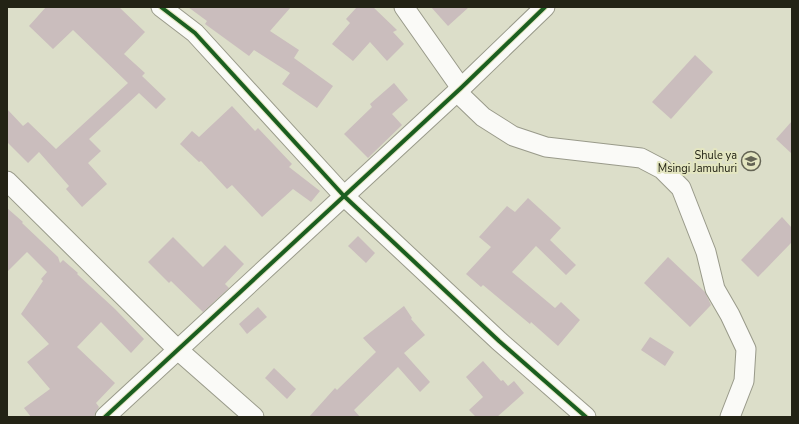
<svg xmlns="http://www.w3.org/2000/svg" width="799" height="424" font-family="'Nunito Sans',sans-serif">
  <rect width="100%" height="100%" fill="#dcdec9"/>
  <g fill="#cabdbd">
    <path d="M 46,7 L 119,7 L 145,32 L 124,54 L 145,73 L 142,76 L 166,99 L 156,109 L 139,93 L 89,139 L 101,151 L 88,163 L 107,184 L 82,207 L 66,189 L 69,186 L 39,152 L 28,163 L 7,142 L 7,109 L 23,126 L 28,122 L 56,149 L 128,83 L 73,30 L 53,49 L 29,26 Z"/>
    <path d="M 188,7 L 291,7 L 270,31 L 299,50 L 294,58 L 333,86 L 317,108 L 282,84 L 290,73 L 254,50 L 249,56 L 205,24 L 207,21 Z"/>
    <path d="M 357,7 L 373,7 L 397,30 L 393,32 L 404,44 L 387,61 L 370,42 L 353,61 L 332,44 L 350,23 L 346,19 Z"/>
    <path d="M 431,7 L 469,7 L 448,26 Z"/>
    <path d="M 695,55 L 713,72 L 671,119 L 652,102 Z"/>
    <path d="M 394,83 L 408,100 L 392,114 L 402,125 L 368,158 L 344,134 L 372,107 L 370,104 Z"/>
    <path d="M 232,106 L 255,131 L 258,128 L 292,164 L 289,167 L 320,191 L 311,202 L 293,189 L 262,217 L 232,185 L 227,189 L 201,161 L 199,162 L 180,144 L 192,131 L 199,137 Z"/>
    <path d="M 792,121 L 792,154 L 776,139 Z"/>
    <path d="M 528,198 L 561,228 L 550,240 L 576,265 L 566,275 L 536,246 L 512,272 L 555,308 L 561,302 L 580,320 L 558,346 L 531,322 L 530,324 L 483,285 L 481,287 L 466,274 L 491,247 L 479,237 L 507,206 L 515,212 Z"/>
    <path d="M 7,208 L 23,222 L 22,223 L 58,257 L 60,263 L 63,260 L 78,273 L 77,274 L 115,309 L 144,339 L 131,353 L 101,322 L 77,347 L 115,383 L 96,403 L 99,407 L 95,413 L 94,417 L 31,417 L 24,408 L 50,389 L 27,362 L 49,344 L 21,314 L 43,281 L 41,279 L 47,272 L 27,252 L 7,272 Z"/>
    <path d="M 782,217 L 792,228 L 792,242 L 758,277 L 741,260 Z"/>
    <path d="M 358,236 L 375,253 L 366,263 L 348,246 Z"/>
    <path d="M 173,237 L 203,267 L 225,245 L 244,264 L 225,284 L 229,288 L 203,312 L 171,281 L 169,283 L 148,262 Z"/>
    <path d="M 668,257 L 705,292 L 711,305 L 690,327 L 644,283 Z"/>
    <path d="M 404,306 L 412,318 L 411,319 L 425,335 L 404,353 L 430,382 L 420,392 L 398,367 L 354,410 L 360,417 L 309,417 L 335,388 L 337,390 L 376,352 L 363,338 Z"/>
    <path d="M 258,307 L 267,317 L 247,334 L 239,324 Z"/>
    <path d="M 650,337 L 674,352 L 665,366 L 641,350 Z"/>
    <path d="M 483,361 L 501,381 L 503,380 L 508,386 L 514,381 L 524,393 L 497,417 L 476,417 L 469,410 L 483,397 L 466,377 Z"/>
    <path d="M 274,368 L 296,389 L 287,399 L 265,378 Z"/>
  </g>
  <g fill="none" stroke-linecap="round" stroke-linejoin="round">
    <g stroke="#999a8a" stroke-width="21">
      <g id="street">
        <path d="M 161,7 L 195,33 L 344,196 L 499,341 L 586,417"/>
        <path d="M 404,7 L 461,88"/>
        <path d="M 457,92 L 483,117 L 513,136 L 546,147 L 641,158 L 662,169 L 681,188 L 706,252 L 715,289 L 730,315 L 746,349 L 744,381 L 730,417"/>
        <path d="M 7,181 L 178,350 L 254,417"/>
        <path d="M 105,417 L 461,88 L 545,7"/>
      </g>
    </g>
    <use href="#street" stroke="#fafaf7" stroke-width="19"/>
    <g stroke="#e4e6c1" stroke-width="6">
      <g id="cycleway">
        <path d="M 161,7 L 195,33 L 344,196 L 499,341 L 586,417"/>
        <path d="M 105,417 L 461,88 L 545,7"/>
      </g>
    </g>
    <use href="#cycleway" stroke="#1b5e20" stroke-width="4"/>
  </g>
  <defs>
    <g id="school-ring" transform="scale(1)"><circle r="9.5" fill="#e4e6c1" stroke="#646454" stroke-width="1.5"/><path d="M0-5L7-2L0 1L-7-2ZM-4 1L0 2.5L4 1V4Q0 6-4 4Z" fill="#646454"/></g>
  </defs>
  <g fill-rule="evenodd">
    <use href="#school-ring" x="751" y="161"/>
  </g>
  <g text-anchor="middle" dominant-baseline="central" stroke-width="4" stroke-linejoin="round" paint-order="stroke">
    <g font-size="11" fill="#232315" stroke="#e4e6c1" text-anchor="end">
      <text x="737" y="155">Shule ya<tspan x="737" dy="13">Msingi Jamuhuri</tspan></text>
    </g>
  </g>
  <rect width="799" height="424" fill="none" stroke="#232315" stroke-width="16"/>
</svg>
